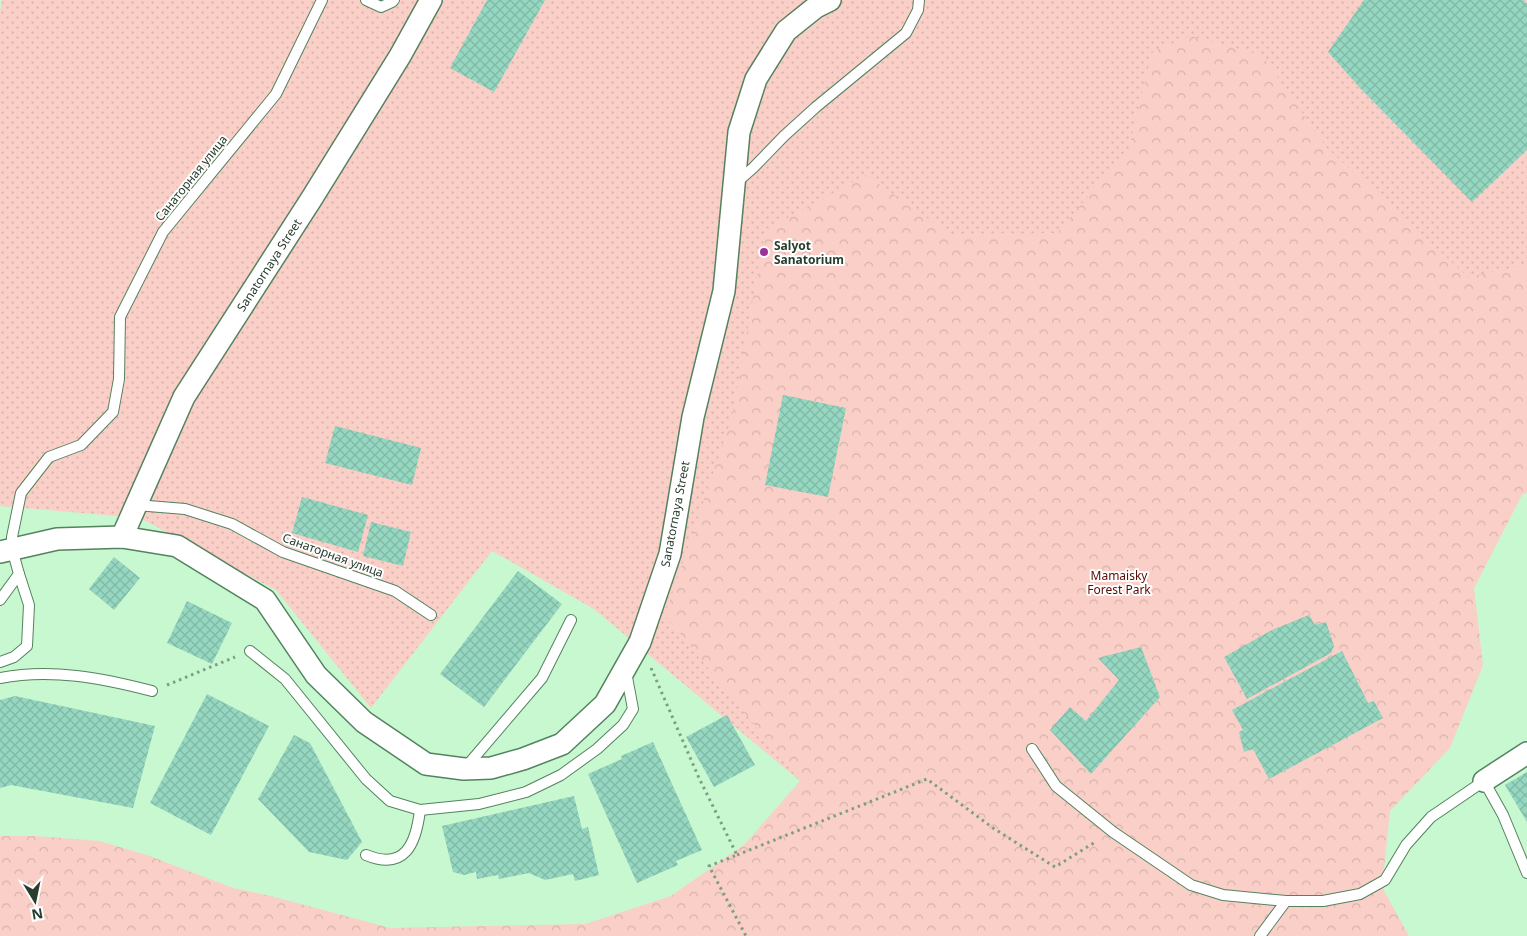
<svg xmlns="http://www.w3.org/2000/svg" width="1527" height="936" font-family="'Noto Sans',sans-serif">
  <defs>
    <pattern id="green-dots" width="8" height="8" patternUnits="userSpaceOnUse" patternTransform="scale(1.25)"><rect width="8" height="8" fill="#facfc7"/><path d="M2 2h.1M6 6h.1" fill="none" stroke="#d6b3ab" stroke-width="1.8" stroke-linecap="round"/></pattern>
    <pattern id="forest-crowns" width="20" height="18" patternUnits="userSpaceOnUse" patternTransform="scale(1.25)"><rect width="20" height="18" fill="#facfc7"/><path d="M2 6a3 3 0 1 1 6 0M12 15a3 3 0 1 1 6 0" fill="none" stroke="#d6b3ab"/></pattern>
    <pattern id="building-cross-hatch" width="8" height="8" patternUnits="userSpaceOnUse" patternTransform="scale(1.25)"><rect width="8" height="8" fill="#95d7c0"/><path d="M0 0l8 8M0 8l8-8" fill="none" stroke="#80b9a5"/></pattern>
  </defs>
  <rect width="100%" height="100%" fill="#c7f8d0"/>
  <path fill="url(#green-dots)" d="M 2,0 L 1527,0 L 1527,492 L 800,781 L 594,609 L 492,551 L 371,708 L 276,590 L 140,518 L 0,506 L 0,12 Z"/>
  <path fill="url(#forest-crowns)" d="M 1190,36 L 1262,55 L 1326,147 L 1468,277 L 1527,265 L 1527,492 L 1522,495 L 1474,588 L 1483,665 L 1450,748 L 1390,811 L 1382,887 L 1409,936 L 0,936 L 0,836 L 36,836 L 99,841 L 147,855 L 233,888 L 271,896 L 390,928 L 585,924 L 671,896 L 745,844 L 800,781 L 665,615 L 732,417 L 765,230 L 866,175 L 950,234 L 1057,233 L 1129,148 L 1152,52 Z"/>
  <g fill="url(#building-cross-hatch)">
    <path d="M 487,0 L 545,0 L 494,92 L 450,68 Z"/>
    <path d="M 1364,0 L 1524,0 L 1527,4 L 1527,150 L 1472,202 L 1360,88 L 1328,52 Z"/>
    <path d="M 783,395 L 846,408 L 828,497 L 765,485 Z"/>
    <path d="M 335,426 L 421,448 L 412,485 L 325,463 Z"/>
    <path d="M 302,497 L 368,515 L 358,552 L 292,533 Z"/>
    <path d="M 371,522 L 411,532 L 403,566 L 363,556 Z"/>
    <path d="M 114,557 L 140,578 L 114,610 L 89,589 Z"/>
    <path d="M 518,571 L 562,604 L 484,707 L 440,674 Z"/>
    <path d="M 187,601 L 232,623 L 212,664 L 167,643 Z"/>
    <path d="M 1309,615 L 1315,625 L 1326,622 L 1334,646 L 1331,653 L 1247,699 L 1224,657 L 1272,630 Z"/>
    <path d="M 1141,647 L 1160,697 L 1091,774 L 1050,730 L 1070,707 L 1086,721 L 1119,680 L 1098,658 Z"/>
    <path d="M 1342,651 L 1368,703 L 1374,701 L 1383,718 L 1269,779 L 1253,749 L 1244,752 L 1239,732 L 1243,730 L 1232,710 Z"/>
    <path d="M 207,694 L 269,726 L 211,835 L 150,803 Z"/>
    <path d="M 15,696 L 155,726 L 133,808 L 11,785 L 0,788 L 0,700 Z"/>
    <path d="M 727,715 L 755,765 L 714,787 L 686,737 Z"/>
    <path d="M 294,735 L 310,743 L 362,842 L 347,860 L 309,852 L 258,799 Z"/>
    <path d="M 653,742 L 702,850 L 676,861 L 678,865 L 637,883 L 588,774 L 622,759 L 621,756 Z"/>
    <path d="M 1527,772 L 1527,822 L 1505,785 Z"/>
    <path d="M 574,796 L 582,829 L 588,827 L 599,875 L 575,881 L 573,874 L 545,880 L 529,873 L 499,879 L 498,875 L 477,879 L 476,872 L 464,875 L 453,872 L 442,826 Z"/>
  </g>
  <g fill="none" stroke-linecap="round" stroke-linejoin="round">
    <g stroke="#54825f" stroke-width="12">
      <g id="lane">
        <path d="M 366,0 L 381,7 L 392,2 L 394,0"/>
        <path d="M 737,182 L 753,168 L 784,136 L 816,107 L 906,33 L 918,10 L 919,0"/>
        <path d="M 136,505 L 185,509 L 232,524 L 283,552 L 395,591 L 431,615"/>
        <path d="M 0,600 L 19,574 L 12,549 L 12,537 L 21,493 L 49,457 L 81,445 L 113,412 L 119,379 L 120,317 L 163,232 L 276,94 L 322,0"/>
        <path d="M 250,651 L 285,679 L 366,779 L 390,801 L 420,810 L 479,804 L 526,792 L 561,775 L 597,749 L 623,725 L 633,709 L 626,672"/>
        <path d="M 0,662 L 14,657 L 27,646 L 29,605 L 19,574"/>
        <path d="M 0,678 C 51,668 102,678 152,691"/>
        <path d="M 1032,749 L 1056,786 L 1113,832 L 1191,885 L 1223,895 L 1286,901"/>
        <path d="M 466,767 L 542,678 L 571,620"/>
        <path d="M 366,855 C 405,871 416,844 420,810"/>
        <path d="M 1260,936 L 1286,901 L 1323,901 L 1360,894 L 1385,880 L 1406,845 L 1431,817 L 1484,781 L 1503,815 L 1527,873"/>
      </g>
    </g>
    <g stroke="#54825f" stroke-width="24">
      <g id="street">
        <path d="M 122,537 L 184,397 L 312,198 L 400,56 L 431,0"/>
        <path d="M 0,552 L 57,539 L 122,537 L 177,546 L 265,600 L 316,675 L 364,722 L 426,764 L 464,769 L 491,768 L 523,759 L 562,744 L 605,704 L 640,642 L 670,554 L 693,417 L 724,291 L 739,132 L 756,79 L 786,31 L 816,7 L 830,0"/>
        <path d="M 1484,781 L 1527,753"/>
      </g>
    </g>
    <g stroke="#7c9f83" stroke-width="3" stroke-dasharray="2.5 4" stroke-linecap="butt">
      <path d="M 651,668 L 699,778 L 737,855 L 709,866 L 746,936"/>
      <path d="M 167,685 L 235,657"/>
      <path d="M 737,855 L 927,779 L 993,828 L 1055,867 L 1097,841"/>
    </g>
    <use href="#lane" stroke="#fff" stroke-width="10"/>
    <use href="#street" stroke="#fff" stroke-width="21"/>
  </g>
  <circle fill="#9c3295" stroke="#fff" stroke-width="2" cx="764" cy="252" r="5"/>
  <g text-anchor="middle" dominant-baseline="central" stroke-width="4" stroke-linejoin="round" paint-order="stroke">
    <g font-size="12" fill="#293d2e" stroke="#fff">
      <text transform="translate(191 178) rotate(-51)">Санаторная улица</text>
      <text transform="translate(269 265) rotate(-57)">Sanatornaya Street</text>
      <text transform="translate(675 514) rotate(-79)">Sanatornaya Street</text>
      <text transform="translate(333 555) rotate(20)">Санаторная улица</text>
    </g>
    <g font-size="12" font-weight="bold" fill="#293d2e" stroke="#fff" text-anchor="start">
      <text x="774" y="245">Salyot<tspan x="774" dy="14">Sanatorium</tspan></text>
    </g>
    <g font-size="12" fill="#590b04" stroke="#fff">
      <text x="1119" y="575">Mamaisky<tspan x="1119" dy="14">Forest Park</tspan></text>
    </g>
  </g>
  <g transform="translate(35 901) rotate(170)" stroke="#ffffff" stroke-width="4" paint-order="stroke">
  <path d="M0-4L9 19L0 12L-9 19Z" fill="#293d2e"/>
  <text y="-8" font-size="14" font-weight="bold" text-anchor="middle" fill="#293d2e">N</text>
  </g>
</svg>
